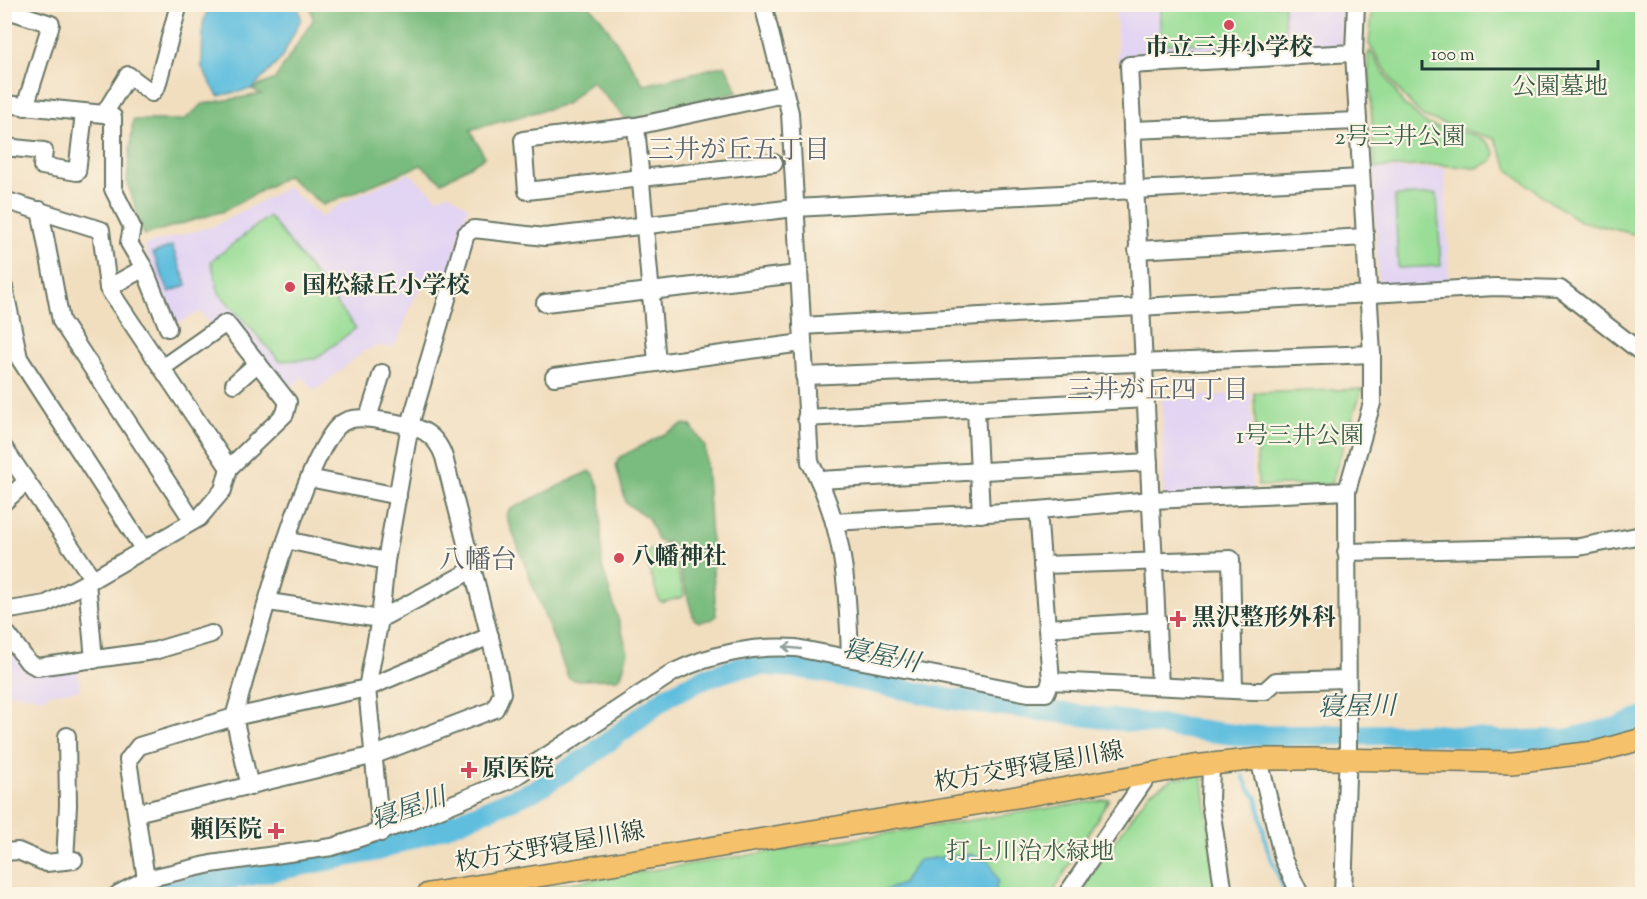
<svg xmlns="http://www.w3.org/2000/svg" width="1647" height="899" font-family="'Sorts Mill Goudy','Noto Serif JP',serif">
  <rect width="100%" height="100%" fill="#fcf5e5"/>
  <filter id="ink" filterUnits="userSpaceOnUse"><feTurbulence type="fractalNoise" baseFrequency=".0167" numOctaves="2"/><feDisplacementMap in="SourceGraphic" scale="12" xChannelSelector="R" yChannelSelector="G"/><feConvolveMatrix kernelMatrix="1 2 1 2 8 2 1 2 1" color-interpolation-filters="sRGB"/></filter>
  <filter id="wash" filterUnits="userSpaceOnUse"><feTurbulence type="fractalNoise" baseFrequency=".008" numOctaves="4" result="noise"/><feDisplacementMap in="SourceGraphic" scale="24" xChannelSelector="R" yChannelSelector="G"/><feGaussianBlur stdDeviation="1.35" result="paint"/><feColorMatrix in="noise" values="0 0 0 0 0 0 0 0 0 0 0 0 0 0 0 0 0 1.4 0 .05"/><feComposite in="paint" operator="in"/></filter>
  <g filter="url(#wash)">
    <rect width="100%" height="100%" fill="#f1debf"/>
    <g fill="#e2d4f3">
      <path d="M 1116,5 L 1341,5 L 1341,46 L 1118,61 Z"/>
      <path d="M 1445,168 L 1449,287 L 1379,289 L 1373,169 Z"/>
      <path d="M 409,173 L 438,198 L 449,193 L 468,207 L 445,291 L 425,283 L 413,301 L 398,340 L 392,347 L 377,346 L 364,351 L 315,391 L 302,377 L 283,395 L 229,320 L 215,329 L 200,312 L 174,325 L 144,245 L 214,226 L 288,187 L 321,217 L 349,199 Z"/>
      <path d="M 1251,393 L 1253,495 L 1164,500 L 1162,398 Z"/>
      <path d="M 9,647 L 20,661 L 78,666 L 80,690 L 47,694 L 47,698 L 7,692 L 5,690 L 5,677 Z"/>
    </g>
    <g fill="#99dd96" stroke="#5c8d65" stroke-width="1.5">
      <path d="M 1160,5 L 1284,5 L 1285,43 L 1160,44 Z"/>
      <path d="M 1373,5 L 1642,5 L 1642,236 L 1580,221 L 1546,199 L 1509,170 L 1495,139 L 1423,117 L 1397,88 L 1369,44 Z"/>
      <path d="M 1370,51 L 1404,105 C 1412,107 1414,114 1421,120 C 1442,136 1483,125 1495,153 L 1492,161 L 1477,168 L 1440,165 L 1375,168 L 1368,54 Z"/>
      <path d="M 1437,194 L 1441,266 L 1398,268 L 1395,196 Z"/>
      <path d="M 269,216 L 356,328 L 315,359 L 280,361 L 219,293 L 211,261 Z"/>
      <path d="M 1362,389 L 1331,484 L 1258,486 L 1254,393 Z"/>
      <path d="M 667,544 L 671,547 L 684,594 L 683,597 L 662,602 L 659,600 L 645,555 L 646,552 Z"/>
      <path d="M 1199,775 L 1203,780 L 1216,894 L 1077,894 L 1149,793 L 1174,778 Z"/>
      <path d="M 1109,799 L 1052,894 L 500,894 C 704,864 906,829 1109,799 Z"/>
    </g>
    <g fill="#7abc7f" stroke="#4c7c5a" stroke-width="1.5">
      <path d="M 310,5 L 589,5 L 603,21 L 644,85 L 725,65 L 738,92 L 627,120 L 591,81 L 566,104 L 470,130 L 485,157 L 442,182 L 421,165 L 323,205 L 287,176 L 224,211 L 144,235 L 127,181 L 133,120 L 184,120 L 203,104 L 261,94 L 252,89 L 275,79 L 313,20 Z"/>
      <path d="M 684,424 L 691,426 L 705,446 L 716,616 L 713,619 L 699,622 L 694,619 L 672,543 L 658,541 L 648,518 L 626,503 L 616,465 L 620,457 Z"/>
      <path d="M 589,471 L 594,474 L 600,490 L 602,566 L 628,652 L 621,676 L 617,679 L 574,680 L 568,677 L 506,515 L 509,510 Z"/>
    </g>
    <g fill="#5fbede" stroke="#3f7e89" stroke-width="1.5">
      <path d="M 209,5 L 298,5 L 301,19 L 281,59 L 252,89 L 218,96 L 202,68 L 203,24 Z"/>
      <path d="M 172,246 L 187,285 L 169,292 L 153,253 Z"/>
      <path d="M 970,854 L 990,861 L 998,881 L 994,894 L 875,894 L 902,884 L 918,860 Z"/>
    </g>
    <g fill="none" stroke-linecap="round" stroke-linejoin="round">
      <path stroke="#5fbede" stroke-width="4" d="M 1243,776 L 1249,789 L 1257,798 L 1267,848 L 1286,894"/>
      <path stroke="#5fbede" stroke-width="21" d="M 154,894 L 376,851 L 458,822 L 533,791 L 591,755 L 668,696 L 706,678 L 737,668 L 763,665 L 806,669 L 950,699 L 1246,736 L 1431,734 L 1501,741 L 1568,739 L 1618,727 L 1642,718"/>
    </g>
  </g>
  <g filter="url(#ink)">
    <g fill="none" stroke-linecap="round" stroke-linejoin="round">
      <g stroke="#687565" stroke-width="20">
        <g id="minor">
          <path d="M 763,4 L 790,113 L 810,462 C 844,526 848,587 850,658"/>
          <path d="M 4,9 L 51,24 L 25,107"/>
          <path d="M 4,104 L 104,114 L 128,75 L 152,93 L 157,86 L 179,4"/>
          <path d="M 104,114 L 113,117 L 113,189 L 132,227 L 129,243 L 144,268 L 168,328"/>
          <path d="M 636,126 L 657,362"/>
          <path d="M 1132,130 L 1358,121"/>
          <path d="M 4,147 L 44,151 L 42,166 L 77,172 L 84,113"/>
          <path d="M 774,163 L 527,191 L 523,140 L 636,126 L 784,94"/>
          <path d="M 4,200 L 101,230 L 108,288 L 229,468"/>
          <path d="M 40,210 L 61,321 L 193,521"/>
          <path d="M 1137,250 L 1365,237"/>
          <path d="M 4,287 L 19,358 L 144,550"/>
          <path d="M 108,288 L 144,268"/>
          <path d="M 545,303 L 798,274"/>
          <path d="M 802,326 L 1495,287 L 1560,289 L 1642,353"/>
          <path d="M 804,376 L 1372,354"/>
          <path d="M 554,377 L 802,343"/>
          <path d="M 234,384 L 258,363"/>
          <path d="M 976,409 L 981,514"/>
          <path d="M 368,418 L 382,373"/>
          <path d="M 806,418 L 1146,399"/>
          <path d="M 4,448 L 93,579 L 46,604 L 4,611"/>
          <path d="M 309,478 L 398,496"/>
          <path d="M 819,480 L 1149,462"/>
          <path d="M 4,502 L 26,482"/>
          <path d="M 1038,510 L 1051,681"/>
          <path d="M 834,522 L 1038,510 L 1152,500 L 1347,491"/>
          <path d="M 286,540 L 386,561"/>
          <path d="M 1346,552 L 1579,547 L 1642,535"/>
          <path d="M 1042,565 L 1231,559 L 1234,689"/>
          <path d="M 93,579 L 199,518 L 223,490 L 229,468 L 285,414 L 288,402 L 226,323 L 162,368"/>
          <path d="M 87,582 L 94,660"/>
          <path d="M 269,602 L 380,619 L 472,570"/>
          <path d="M 1047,628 L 1158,621"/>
          <path d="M 8,635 L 28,662 L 37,667 L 154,651 L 211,634"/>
          <path d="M 1160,686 L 1129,65 L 1354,53"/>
          <path d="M 1259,759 L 1283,859 L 1300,894"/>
          <path d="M 1211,765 L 1210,802 L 1224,894"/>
          <path d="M 250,787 L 234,717 L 367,688 L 490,636"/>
          <path d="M 136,813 L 375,755 L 495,709 L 502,693 L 495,657 L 444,457 C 435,431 417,426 391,422 C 376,420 355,414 342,423 C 304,449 250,664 234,717 L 139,746 L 128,760 L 146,879"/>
          <path d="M 381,833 L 367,688 L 380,619 L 386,561 L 410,425 L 466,234 L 474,229 L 545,237 L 795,208 L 1361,178"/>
          <path d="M 4,852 L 18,851 L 46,863 L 74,860"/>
          <path d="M 65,861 L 68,805 L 67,736"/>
          <path d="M 118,894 L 146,879 L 211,864 L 332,847 L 409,822 L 510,780 L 674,672 C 711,654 756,645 796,648 L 1028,693 L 1046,693 L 1051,681 L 1253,691 L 1265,691 L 1276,681 L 1347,679"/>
          <path d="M 1067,894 L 1151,771"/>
          <path d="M 1343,894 L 1348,747 L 1347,491 L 1372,403 L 1372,354 L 1354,53 L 1356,4"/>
        </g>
      </g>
      <g stroke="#687565" stroke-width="24">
        <path id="major" d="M 428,894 L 959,807 L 1193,766 L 1259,759 L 1326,759 L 1512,762 L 1595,752 L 1642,739"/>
      </g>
      <use href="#minor" stroke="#fff" stroke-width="16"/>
      <use href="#major" stroke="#f5c16b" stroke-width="21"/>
    </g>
    <defs><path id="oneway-shaft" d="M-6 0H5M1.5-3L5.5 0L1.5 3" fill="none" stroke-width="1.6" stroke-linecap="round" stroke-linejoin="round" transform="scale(1.5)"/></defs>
    <use stroke="#8f9e9a" href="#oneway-shaft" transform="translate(792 648) rotate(-174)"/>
  </g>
  <g fill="#d1495b" stroke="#fcf5e5" stroke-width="2">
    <circle cx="1229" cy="25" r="6"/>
    <circle cx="290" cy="287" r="6"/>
    <circle cx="619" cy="558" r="6"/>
    <path d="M1175 610h6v6h6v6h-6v6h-6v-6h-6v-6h6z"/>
    <path d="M466 761h6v6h6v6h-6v6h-6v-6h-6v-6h6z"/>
    <path d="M273 822h6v6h6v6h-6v6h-6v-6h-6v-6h6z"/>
  </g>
  <g text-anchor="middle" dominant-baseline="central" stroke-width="4.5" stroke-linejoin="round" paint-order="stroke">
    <g font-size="24" font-weight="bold" fill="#1f3d34" stroke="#fcf5e5" text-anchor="start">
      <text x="1229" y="49" text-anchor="middle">市立三井小学校</text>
      <text x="302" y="287">国松緑丘小学校</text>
      <text x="631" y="558">八幡神社</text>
      <text x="1192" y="619">黒沢整形外科</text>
      <text x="482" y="770">原医院</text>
      <text x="262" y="831" text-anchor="end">頼医院</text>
    </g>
    <g font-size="24" fill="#375d48" stroke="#fcf5e5">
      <text x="1560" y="88">公園墓地</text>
      <text x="1400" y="138">2号三井公園</text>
      <text x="1300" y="437">1号三井公園</text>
      <text x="1030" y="853">打上川治水緑地</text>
    </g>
    <g font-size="24" fill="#1f3d34" stroke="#fcf5e5">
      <text transform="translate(1029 768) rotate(-10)">枚方交野寝屋川線</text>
      <text transform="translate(550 848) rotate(-10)">枚方交野寝屋川線</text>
    </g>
    <g font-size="26" fill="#59636f" stroke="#fcf5e5">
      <text x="739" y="151">三井が丘五丁目</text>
      <text x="1158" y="391">三井が丘四丁目</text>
      <text x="478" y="561">八幡台</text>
    </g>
    <g font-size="26" font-style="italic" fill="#2f5d5e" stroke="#fcf5e5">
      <text transform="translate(881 657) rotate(12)">寝屋川</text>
      <text transform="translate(1357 708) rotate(-1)">寝屋川</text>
      <text transform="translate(409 810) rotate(-19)">寝屋川</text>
    </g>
  </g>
  <rect width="1647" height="899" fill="none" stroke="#fcf5e5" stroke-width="24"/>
  <path d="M1422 60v9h176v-9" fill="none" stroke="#1f3d34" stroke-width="3"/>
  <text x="1431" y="60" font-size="18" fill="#1f3d34" stroke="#fcf5e5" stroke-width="4.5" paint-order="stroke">100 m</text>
</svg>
